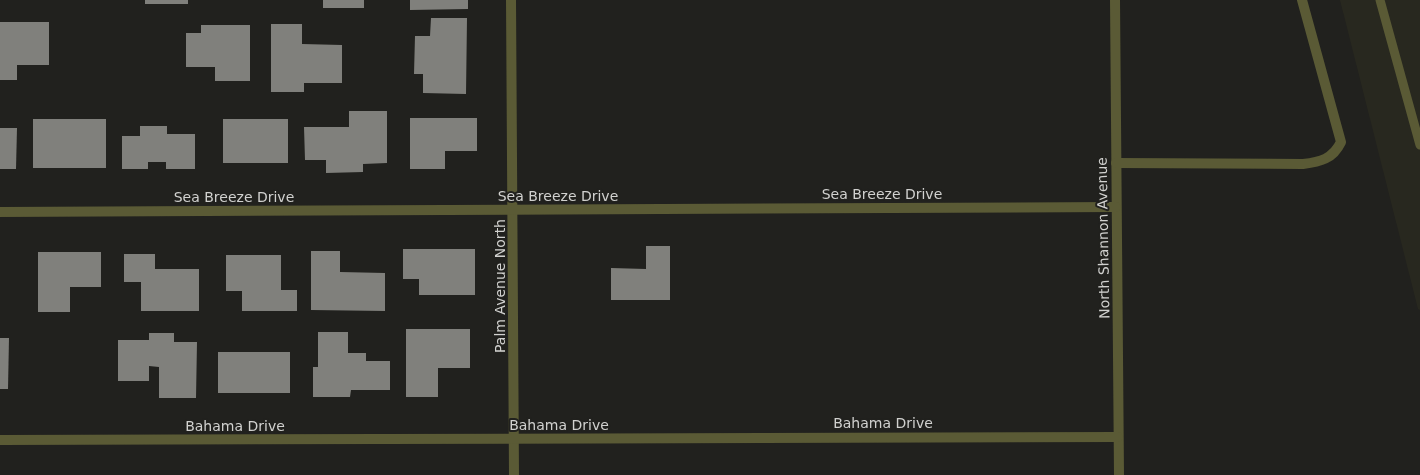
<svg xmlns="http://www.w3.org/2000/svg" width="1420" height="475" font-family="'DejaVu Sans',sans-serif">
  <rect width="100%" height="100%" fill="#21211e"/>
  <path fill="#28281f" d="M 1340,0 L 1420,0 L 1420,310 L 1418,309 Z"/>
  <g fill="#80807c">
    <rect x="145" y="0" width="43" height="4"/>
    <rect x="323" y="0" width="41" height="8"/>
    <path d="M 410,0 L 468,0 L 468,9 L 410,10 Z"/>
    <path d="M 431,18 L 467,18 L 466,94 L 423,93 L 423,74 L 414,74 L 415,36 L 430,36 Z"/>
    <path d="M 0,22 L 49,22 L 49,65 L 17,65 L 17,80 L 0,80 Z"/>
    <path d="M 271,24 L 302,24 L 302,44 L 342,45 L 342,83 L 304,83 L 304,92 L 271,92 Z"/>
    <path d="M 201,25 L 250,25 L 250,81 L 215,81 L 215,67 L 186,67 L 186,33 L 201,33 Z"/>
    <path d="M 349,111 L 387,111 L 387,163 L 363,164 L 363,172 L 326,173 L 326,160 L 305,160 L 304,127 L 349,127 Z"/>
    <path d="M 410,118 L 477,118 L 477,151 L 445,151 L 445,169 L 410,169 Z"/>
    <rect x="33" y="119" width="73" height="49"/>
    <rect x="223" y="119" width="65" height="44"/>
    <path d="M 140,126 L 167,126 L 167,134 L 195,134 L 195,169 L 166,169 L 166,162 L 148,162 L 148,169 L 122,169 L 122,136 L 140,136 Z"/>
    <path d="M 0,128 L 17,128 L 16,169 L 0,169 Z"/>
    <path d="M 646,246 L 670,246 L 670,300 L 611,300 L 611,268 L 646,269 Z"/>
    <path d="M 403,249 L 475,249 L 475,295 L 419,295 L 419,279 L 403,279 Z"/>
    <path d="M 311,251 L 340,251 L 340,272 L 385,273 L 385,311 L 311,310 Z"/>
    <path d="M 38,252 L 101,252 L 101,287 L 70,287 L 70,312 L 38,312 Z"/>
    <path d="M 124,254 L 155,254 L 155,269 L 199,269 L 199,311 L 141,311 L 141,282 L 124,282 Z"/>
    <path d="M 226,255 L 281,255 L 281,290 L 297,290 L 297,311 L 242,311 L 242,291 L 226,291 Z"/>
    <path d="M 406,329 L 470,329 L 470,368 L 438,368 L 438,397 L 406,397 Z"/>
    <path d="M 318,332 L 348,332 L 348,353 L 366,353 L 366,361 L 390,361 L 390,390 L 351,390 L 350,397 L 313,397 L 313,367 L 318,367 Z"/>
    <path d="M 149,333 L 174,333 L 174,342 L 197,342 L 196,398 L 159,398 L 159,367 L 149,366 L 149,381 L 118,381 L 118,340 L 149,340 Z"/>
    <path d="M 0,338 L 9,338 L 8,389 L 0,389 Z"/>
    <rect x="218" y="352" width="72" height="41"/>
  </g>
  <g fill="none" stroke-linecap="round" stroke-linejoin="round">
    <path stroke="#5a5a35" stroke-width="9" d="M 1380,0 L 1420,145"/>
    <g stroke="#5a5a35" stroke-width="10">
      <path d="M 511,0 L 514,475"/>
      <path d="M 1115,0 L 1119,475"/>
      <path d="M 1116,163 L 1303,164 C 1320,162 1333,159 1341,142 L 1302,0"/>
      <path d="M 0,212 L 1116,207"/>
      <path d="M 0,440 L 1118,437"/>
    </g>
  </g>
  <g text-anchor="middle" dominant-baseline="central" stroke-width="4" stroke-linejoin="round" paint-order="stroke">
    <g font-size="14" fill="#d1d1cf" stroke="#21211e">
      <text x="882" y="194">Sea Breeze Drive</text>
      <text x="558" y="196">Sea Breeze Drive</text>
      <text x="234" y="197">Sea Breeze Drive</text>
      <text transform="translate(1103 238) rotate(-91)">North Shannon Avenue</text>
      <text transform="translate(500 286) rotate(-90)">Palm Avenue North</text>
      <text x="883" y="423">Bahama Drive</text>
      <text x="559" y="425">Bahama Drive</text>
      <text x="235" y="426">Bahama Drive</text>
    </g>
  </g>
</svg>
